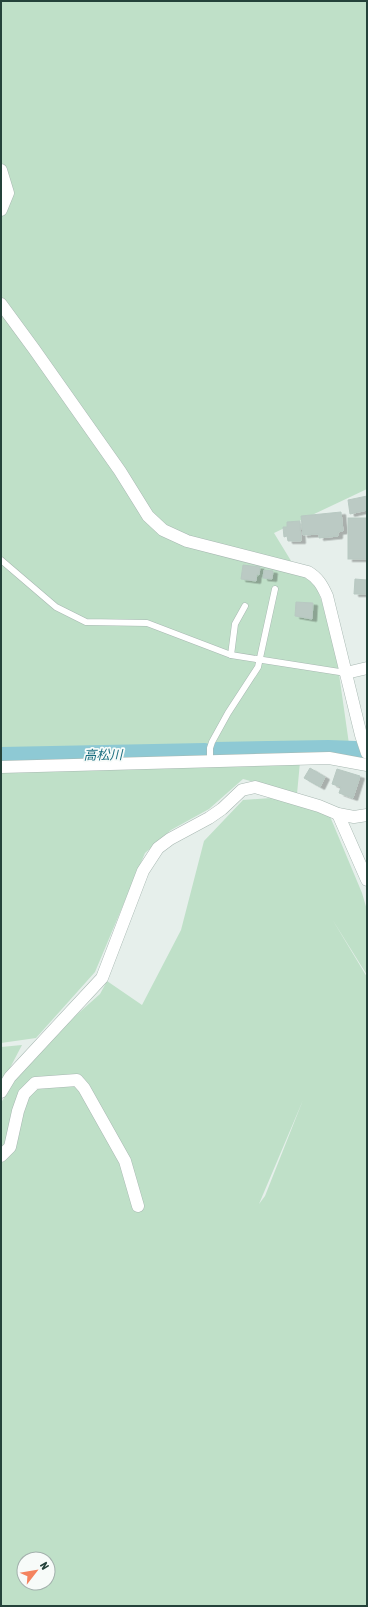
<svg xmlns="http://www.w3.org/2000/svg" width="368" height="1607" font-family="'Asap Condensed','Noto Sans JP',sans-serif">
  <defs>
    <filter id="shadow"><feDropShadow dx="4.5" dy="2.5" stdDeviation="0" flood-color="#0004"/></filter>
  </defs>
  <rect width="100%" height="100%" fill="#e6efeb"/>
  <g fill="#bfe0c8" fill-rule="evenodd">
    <path d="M 1,1 L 367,1 L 367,489 L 274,533 L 296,569 L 315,583 L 322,602 L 336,653 L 349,744 L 251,743 L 165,763 L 300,762 L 297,794 L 243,779 L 209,809 L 171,830 L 145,853 L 95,972 L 36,1038 L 1,1043 Z"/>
    <path d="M 271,798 L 329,814 L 362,893 L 367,910 L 367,975 L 332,919 L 367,977 L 367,1606 L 1,1606 L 1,1103 L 27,1059 L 100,994 L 107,981 L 142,1005 L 181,930 L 204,841 L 243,800 ZM 303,1100 L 265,1196 L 259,1204 ZM 24,1559 L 48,1559 L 48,1583 L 24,1583 Z"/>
    <path d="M 22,1045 L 1,1085 L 1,1047 Z"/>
  </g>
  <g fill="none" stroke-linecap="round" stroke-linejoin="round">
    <g stroke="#8ec9d4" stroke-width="20">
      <path d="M 215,752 L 328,750 L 356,751"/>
      <path d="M 1,757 L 205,753"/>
    </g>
  </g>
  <g fill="#bbcac4" stroke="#b8c9c2" filter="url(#shadow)">
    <path d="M 367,496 L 367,510 L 350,514 L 348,500 Z"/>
    <path d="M 341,512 L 343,531 L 338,532 L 338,536 L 319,538 L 319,534 L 303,535 L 301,516 Z"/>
    <rect x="348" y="518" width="19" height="41"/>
    <path d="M 300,521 L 301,541 L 288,541 L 287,536 L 284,537 L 283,527 L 287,527 L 287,522 Z"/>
    <path d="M 243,565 L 260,567 L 259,575 L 257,574 L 256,581 L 241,579 Z"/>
    <path d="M 264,570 L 273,571 L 272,579 L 263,578 Z"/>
    <path d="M 355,579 L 367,580 L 367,594 L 354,594 Z"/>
    <path d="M 296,602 L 313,603 L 312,619 L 295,616 Z"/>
    <path d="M 310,768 L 325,777 L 320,787 L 304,778 Z"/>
    <path d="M 337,769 L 360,776 L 353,798 L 339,793 L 341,787 L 332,784 Z"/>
  </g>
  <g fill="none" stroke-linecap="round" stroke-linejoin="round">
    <g stroke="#a8b8b2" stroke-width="7">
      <g id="service">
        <path d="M 1,560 L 56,607 L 86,622 L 147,623 L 231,655 L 346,673"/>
        <path d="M 231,655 L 235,624 L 245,606"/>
        <path d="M 210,761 L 210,748 L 212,742 L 228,713 L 258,667 L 275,589"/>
      </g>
    </g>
    <g stroke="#a8b8b2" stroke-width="13">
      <g id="minor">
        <path d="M 1,170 L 8,193 L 1,210"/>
        <path d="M 1,304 L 34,349 L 120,471 L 148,516 L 163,530 L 187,541 L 308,572 C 318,578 322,585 327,596 L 361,735 L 367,753"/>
        <path d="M 346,673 L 367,668"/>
        <path d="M 338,814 L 367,880"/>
        <path d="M 1,1092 L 10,1077 L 102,978 L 143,871 L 158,848 L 170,839 L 209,818 L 222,809 L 242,790 L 255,787 L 319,806 L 338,814 L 354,817 L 367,815"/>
        <path d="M 1,1156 L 10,1147 L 18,1111 L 24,1094 L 35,1083 L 77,1080 L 84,1088 L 125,1161 L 138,1206"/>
      </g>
    </g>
    <g stroke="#a8b8b2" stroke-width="13">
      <path id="tertiary" d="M 1,767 L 329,758 L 367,765"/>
    </g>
    <use href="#service" stroke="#fff" stroke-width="6"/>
    <use href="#minor" stroke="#fff" stroke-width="12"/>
    <use href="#tertiary" stroke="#fff" stroke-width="12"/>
  </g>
  <g text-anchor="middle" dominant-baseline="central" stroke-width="3.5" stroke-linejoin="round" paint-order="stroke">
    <g font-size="13" font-style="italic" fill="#1c6f80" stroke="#f7fbf9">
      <text transform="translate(103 755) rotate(-1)">高松川</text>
    </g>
  </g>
  <rect width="368" height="1607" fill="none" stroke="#24423a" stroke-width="4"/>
  <g transform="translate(36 1571) rotate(59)"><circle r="19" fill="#f7fbf9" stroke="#a3b1ad"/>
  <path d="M0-3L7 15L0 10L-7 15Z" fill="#f4845f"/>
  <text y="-6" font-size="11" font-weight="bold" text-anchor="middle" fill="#24423a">N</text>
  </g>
</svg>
